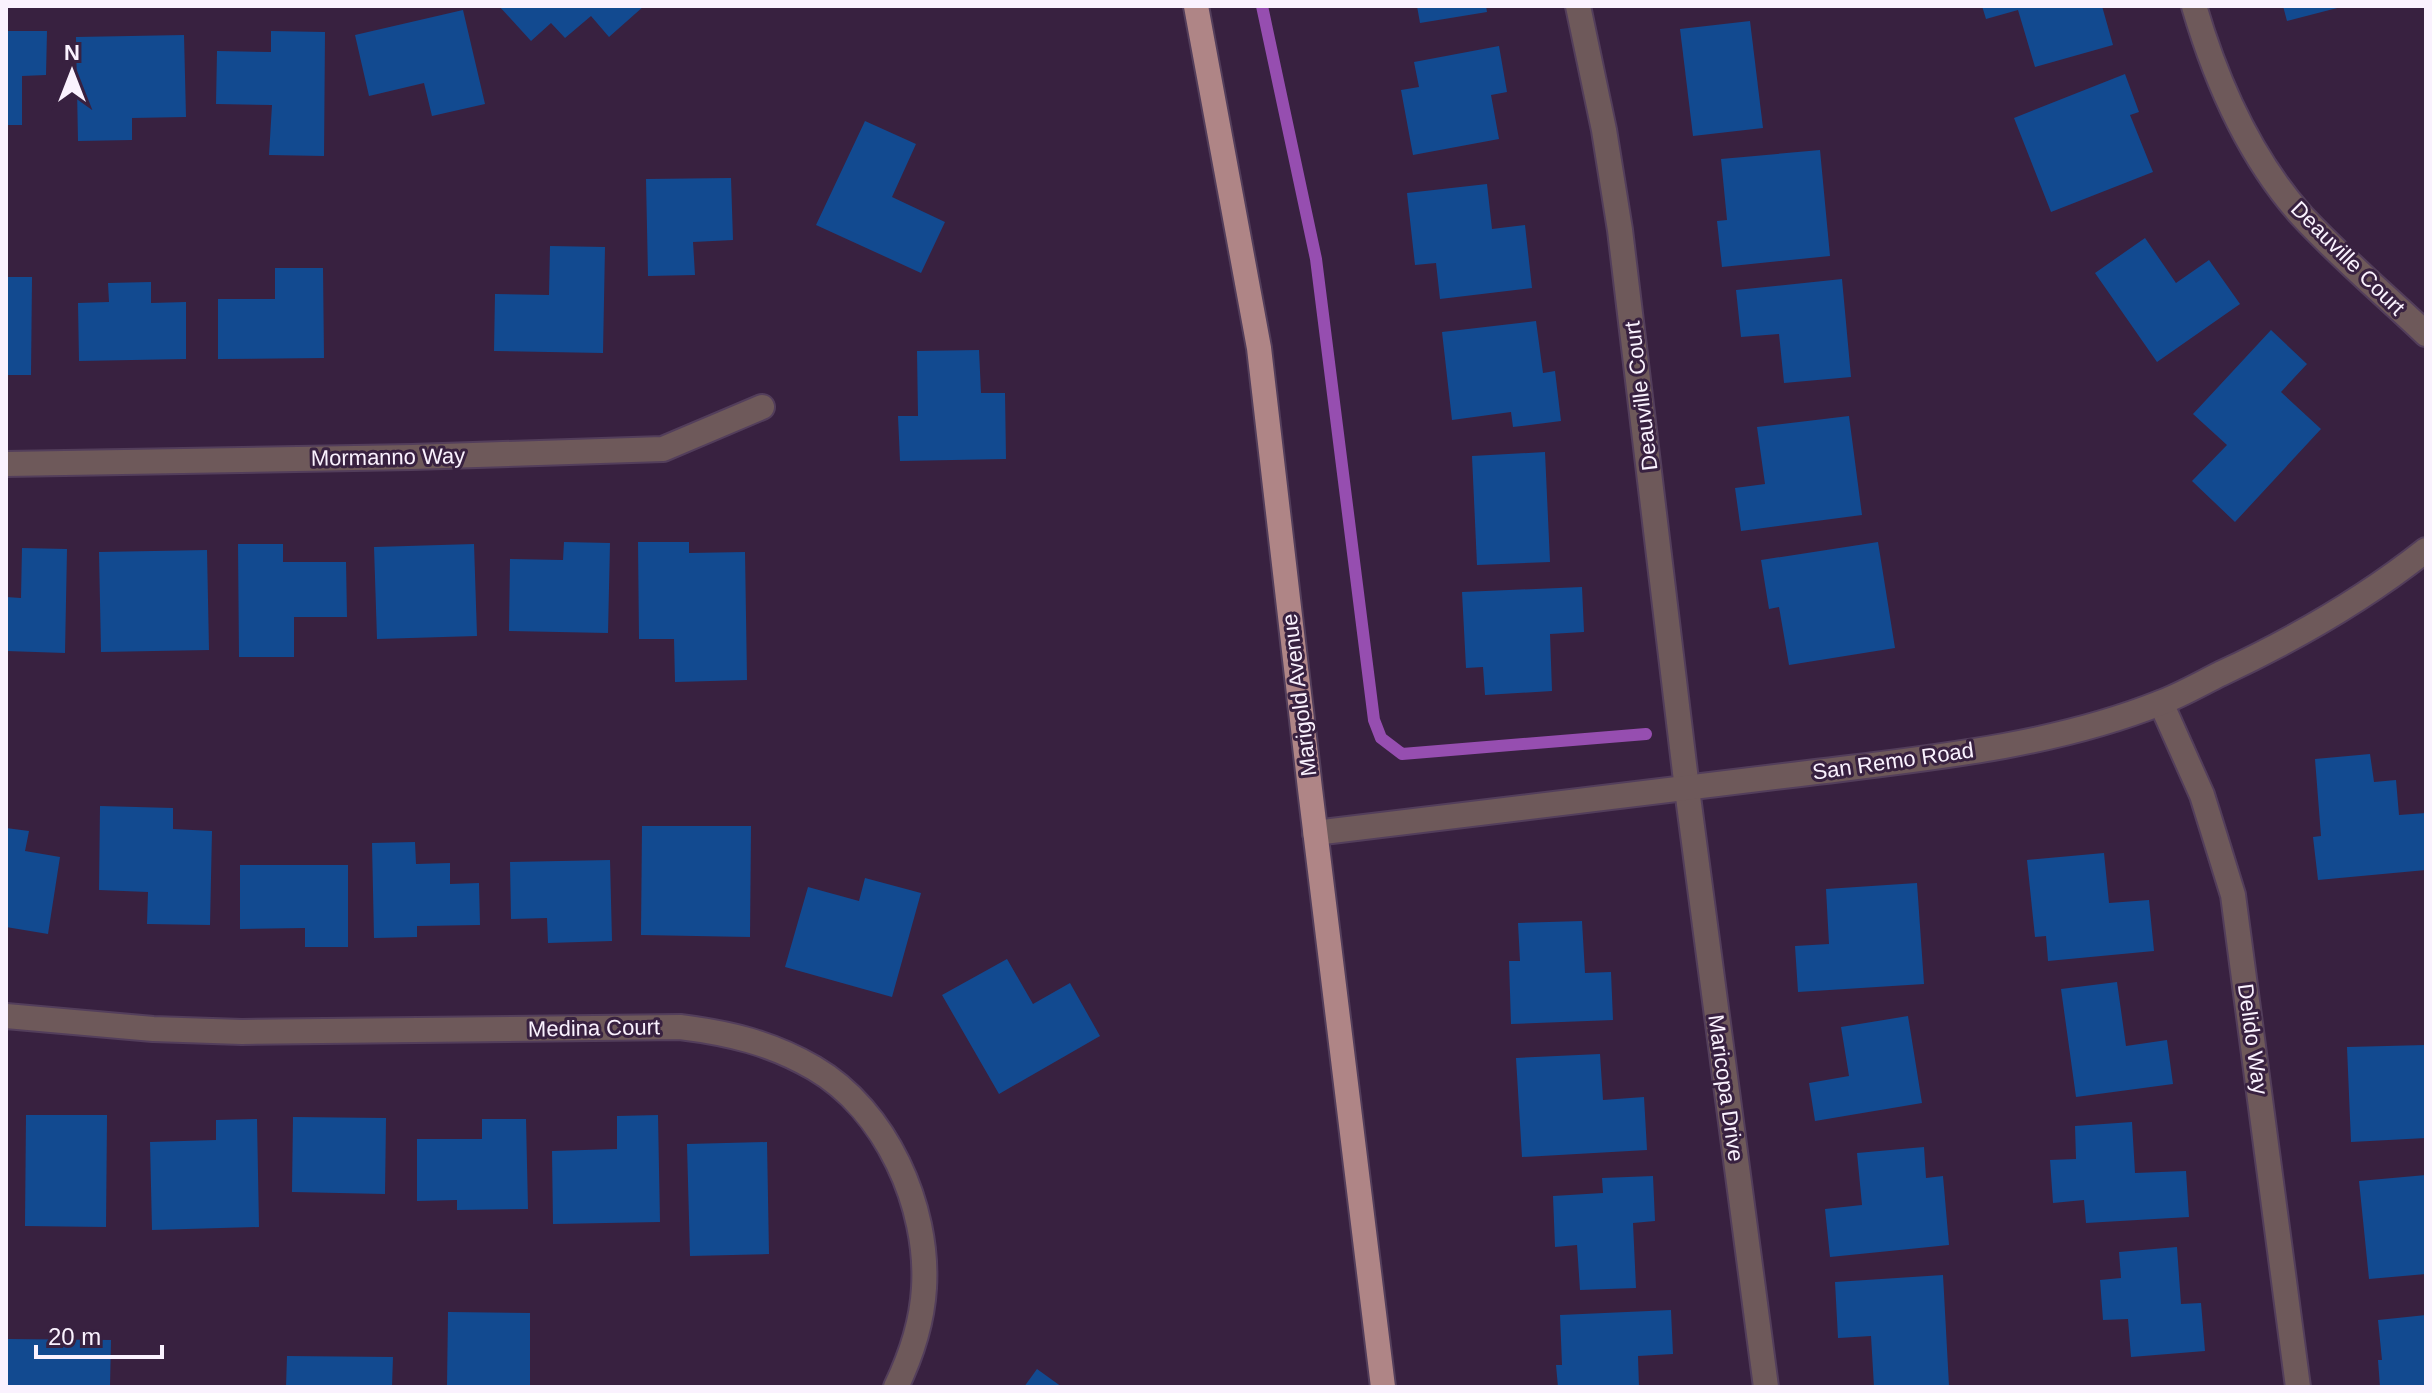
<svg xmlns="http://www.w3.org/2000/svg" width="2432" height="1393" font-family="Helvetica,sans-serif">
  <rect width="100%" height="100%" fill="#382140"/>
  <g fill="none" stroke-linecap="round" stroke-linejoin="round">
    <path stroke="#964eb0" stroke-width="12" d="M 1262,6 L 1316,259 L 1374,720 L 1381,738 L 1402,754 L 1646,734"/>
  </g>
  <g fill="#124a90">
    <path d="M 499,6 L 644,6 L 609,37 L 591,16 L 565,38 L 551,23 L 531,41 Z"/>
    <path d="M 1417,6 L 1486,6 L 1487,12 L 1420,23 Z"/>
    <path d="M 1982,6 L 2102,6 L 2113,45 L 2035,67 L 2018,10 L 1986,19 Z"/>
    <path d="M 2283,6 L 2341,6 L 2341,7 L 2287,21 Z"/>
    <path d="M 463,10 L 485,104 L 432,116 L 424,83 L 369,96 L 355,35 Z"/>
    <path d="M 1750,21 L 1763,128 L 1693,136 L 1680,29 Z"/>
    <path d="M 6,31 L 47,31 L 46,75 L 22,76 L 22,125 L 6,125 Z"/>
    <path d="M 271,31 L 325,32 L 324,156 L 269,155 L 272,105 L 216,104 L 217,51 L 271,52 Z"/>
    <path d="M 184,35 L 186,117 L 132,118 L 132,140 L 78,141 L 76,37 Z"/>
    <path d="M 1499,46 L 1507,92 L 1491,95 L 1499,139 L 1413,155 L 1401,90 L 1419,87 L 1414,62 Z"/>
    <path d="M 2125,74 L 2139,112 L 2130,115 L 2153,172 L 2051,212 L 2014,118 Z"/>
    <path d="M 865,121 L 916,144 L 892,197 L 945,222 L 921,273 L 816,225 Z"/>
    <path d="M 1820,150 L 1830,256 L 1722,267 L 1717,221 L 1727,220 L 1721,159 Z"/>
    <path d="M 731,178 L 733,240 L 693,242 L 695,275 L 648,276 L 646,179 Z"/>
    <path d="M 1487,184 L 1492,229 L 1525,225 L 1532,288 L 1440,299 L 1436,263 L 1415,265 L 1407,193 Z"/>
    <path d="M 2145,238 L 2176,283 L 2209,260 L 2240,304 L 2157,362 L 2095,273 Z"/>
    <path d="M 550,246 L 605,247 L 603,353 L 494,351 L 495,294 L 549,295 Z"/>
    <path d="M 275,268 L 323,268 L 324,358 L 218,359 L 218,299 L 275,299 Z"/>
    <path d="M 6,277 L 32,277 L 31,375 L 6,375 Z"/>
    <path d="M 1842,279 L 1851,377 L 1784,383 L 1779,334 L 1741,337 L 1736,290 Z"/>
    <path d="M 151,282 L 151,303 L 186,302 L 186,359 L 79,361 L 78,303 L 109,302 L 108,283 Z"/>
    <path d="M 1536,321 L 1543,373 L 1555,371 L 1561,421 L 1513,427 L 1511,412 L 1452,420 L 1442,332 Z"/>
    <path d="M 2271,330 L 2307,364 L 2281,392 L 2321,429 L 2235,522 L 2192,481 L 2227,445 L 2193,414 Z"/>
    <path d="M 979,350 L 981,393 L 1005,393 L 1006,459 L 900,461 L 898,416 L 918,416 L 917,351 Z"/>
    <path d="M 1849,416 L 1862,515 L 1741,531 L 1735,488 L 1765,484 L 1757,427 Z"/>
    <path d="M 1545,452 L 1550,562 L 1477,565 L 1472,456 Z"/>
    <path d="M 564,542 L 610,543 L 608,633 L 509,631 L 510,559 L 563,560 Z"/>
    <path d="M 638,542 L 689,542 L 689,553 L 745,552 L 747,680 L 675,682 L 674,639 L 639,639 Z"/>
    <path d="M 1878,542 L 1895,648 L 1789,665 L 1779,607 L 1769,609 L 1761,560 Z"/>
    <path d="M 238,544 L 283,544 L 283,562 L 346,562 L 347,617 L 294,617 L 294,657 L 239,657 Z"/>
    <path d="M 474,544 L 477,636 L 377,639 L 374,547 Z"/>
    <path d="M 22,548 L 67,549 L 65,653 L 6,651 L 6,597 L 21,598 Z"/>
    <path d="M 207,550 L 209,650 L 101,652 L 99,552 Z"/>
    <path d="M 1582,587 L 1584,632 L 1550,634 L 1552,691 L 1485,695 L 1483,667 L 1466,668 L 1462,592 Z"/>
    <path d="M 2370,754 L 2374,782 L 2396,780 L 2399,815 L 2426,813 L 2426,870 L 2318,880 L 2313,837 L 2321,836 L 2315,759 Z"/>
    <path d="M 100,806 L 173,808 L 173,829 L 212,831 L 210,925 L 147,924 L 148,892 L 99,890 Z"/>
    <path d="M 642,826 L 751,826 L 750,937 L 641,935 Z"/>
    <path d="M 6,828 L 29,831 L 25,851 L 60,857 L 48,934 L 6,927 Z"/>
    <path d="M 415,842 L 416,864 L 450,863 L 450,884 L 479,883 L 480,925 L 417,926 L 417,937 L 374,938 L 372,843 Z"/>
    <path d="M 2104,853 L 2109,903 L 2149,900 L 2154,951 L 2048,961 L 2046,936 L 2035,937 L 2027,860 Z"/>
    <path d="M 610,860 L 612,941 L 548,943 L 547,918 L 511,919 L 510,862 Z"/>
    <path d="M 240,865 L 348,865 L 348,947 L 305,947 L 305,928 L 240,929 Z"/>
    <path d="M 865,878 L 921,893 L 892,997 L 785,967 L 808,887 L 859,901 Z"/>
    <path d="M 1917,883 L 1924,984 L 1798,992 L 1795,946 L 1829,944 L 1826,889 Z"/>
    <path d="M 1582,921 L 1585,973 L 1611,972 L 1613,1020 L 1511,1024 L 1509,961 L 1520,961 L 1518,923 Z"/>
    <path d="M 1007,959 L 1033,1004 L 1070,983 L 1100,1036 L 999,1094 L 942,995 Z"/>
    <path d="M 2117,982 L 2126,1046 L 2167,1040 L 2173,1084 L 2076,1097 L 2061,989 Z"/>
    <path d="M 1908,1016 L 1922,1103 L 1815,1121 L 1809,1083 L 1849,1076 L 1841,1027 Z"/>
    <path d="M 2426,1045 L 2426,1138 L 2351,1142 L 2347,1047 Z"/>
    <path d="M 1600,1054 L 1603,1100 L 1644,1097 L 1647,1150 L 1522,1157 L 1516,1058 Z"/>
    <path d="M 26,1115 L 107,1115 L 106,1227 L 25,1226 Z"/>
    <path d="M 658,1115 L 660,1222 L 553,1224 L 552,1151 L 617,1149 L 617,1116 Z"/>
    <path d="M 293,1117 L 386,1118 L 385,1194 L 292,1192 Z"/>
    <path d="M 257,1119 L 259,1227 L 152,1230 L 150,1142 L 216,1140 L 216,1120 Z"/>
    <path d="M 482,1119 L 526,1119 L 528,1209 L 457,1210 L 457,1200 L 417,1201 L 417,1139 L 482,1139 Z"/>
    <path d="M 2132,1122 L 2135,1173 L 2186,1171 L 2189,1217 L 2086,1223 L 2084,1200 L 2053,1203 L 2050,1160 L 2076,1159 L 2075,1126 Z"/>
    <path d="M 767,1142 L 769,1254 L 690,1256 L 687,1144 Z"/>
    <path d="M 1924,1147 L 1926,1178 L 1943,1176 L 1949,1245 L 1830,1257 L 1825,1209 L 1862,1205 L 1857,1153 Z"/>
    <path d="M 2426,1175 L 2426,1274 L 2369,1279 L 2359,1181 Z"/>
    <path d="M 1653,1176 L 1655,1221 L 1633,1223 L 1636,1288 L 1580,1290 L 1577,1245 L 1555,1247 L 1553,1196 L 1603,1193 L 1602,1178 Z"/>
    <path d="M 2177,1247 L 2181,1304 L 2201,1303 L 2205,1351 L 2131,1357 L 2128,1319 L 2103,1320 L 2100,1280 L 2121,1278 L 2119,1252 Z"/>
    <path d="M 1943,1275 L 1949,1386 L 1874,1387 L 1871,1336 L 1838,1338 L 1835,1282 Z"/>
    <path d="M 1671,1310 L 1673,1354 L 1638,1356 L 1639,1387 L 1558,1387 L 1556,1365 L 1562,1365 L 1560,1315 Z"/>
    <path d="M 448,1312 L 530,1313 L 530,1387 L 447,1387 Z"/>
    <path d="M 2426,1315 L 2426,1387 L 2380,1387 L 2378,1360 L 2382,1360 L 2378,1320 Z"/>
    <path d="M 6,1339 L 111,1340 L 110,1387 L 6,1387 Z"/>
    <path d="M 287,1356 L 393,1357 L 392,1387 L 286,1387 Z"/>
    <path d="M 1037,1369 L 1062,1387 L 1024,1387 Z"/>
  </g>
  <g fill="none" stroke-linecap="round" stroke-linejoin="round">
    <g stroke="#533e5b" stroke-width="28">
      <g id="minor">
        <path d="M 1578,6 L 1604,130 L 1620,230 L 1687,789 L 1766,1387"/>
        <path d="M 2194,6 C 2216,81 2249,157 2302,216 C 2341,258 2385,295 2426,334"/>
        <path d="M 6,464 L 412,457 L 663,449 L 762,407"/>
        <path d="M 2161,703 L 2202,795 L 2233,895 L 2298,1387"/>
        <path d="M 1315,833 C 1477,814 1639,795 1800,774 C 1920,759 2047,748 2160,703 C 2181,695 2200,684 2220,674 C 2293,640 2363,600 2426,550"/>
        <path d="M 6,1016 L 153,1029 L 242,1032 L 680,1027 C 729,1033 771,1043 814,1068 C 886,1110 929,1206 924,1288 C 922,1323 911,1356 896,1387"/>
      </g>
    </g>
    <g stroke="#533e5b" stroke-width="28">
      <path id="major" d="M 1196,6 L 1259,348 L 1310,789 L 1383,1387"/>
    </g>
    <use href="#minor" stroke="#6e595a" stroke-width="24"/>
    <use href="#major" stroke="#af8586" stroke-width="24"/>
  </g>
  <g text-anchor="middle" dominant-baseline="central" stroke-width="6" stroke-linejoin="round" paint-order="stroke">
    <g font-size="22" fill="#faf2fe" stroke="#382140">
      <text transform="translate(2348 258) rotate(45)">Deauville Court</text>
      <text transform="translate(1641 396) rotate(-97)">Deauville Court</text>
      <text transform="translate(388 457) rotate(-1)">Mormanno Way</text>
      <text transform="translate(1299 695) rotate(-97)">Marigold Avenue</text>
      <text transform="translate(1893 761) rotate(-8)">San Remo Road</text>
      <text transform="translate(594 1028) rotate(-1)">Medina Court</text>
      <text transform="translate(2253 1039) rotate(82)">Delido Way</text>
      <text transform="translate(1726 1088) rotate(82)">Maricopa Drive</text>
    </g>
  </g>
  <rect width="2432" height="1393" fill="none" stroke="#faf2fe" stroke-width="16"/>
  <g transform="translate(72 72)" stroke="#382140" stroke-width="6" paint-order="stroke">
  <path d="M0-6L14 30L0 20L-14 30Z" fill="#faf2fe"/>
  <text y="-12" font-size="22" font-weight="bold" text-anchor="middle" fill="#faf2fe">N</text>
  </g>
  <path d="M36 1345v12h126v-12" fill="none" stroke="#faf2fe" stroke-width="4"/>
  <text x="48" y="1345" font-size="24" fill="#faf2fe" stroke="#382140" stroke-width="6" paint-order="stroke">20 m</text>
</svg>
